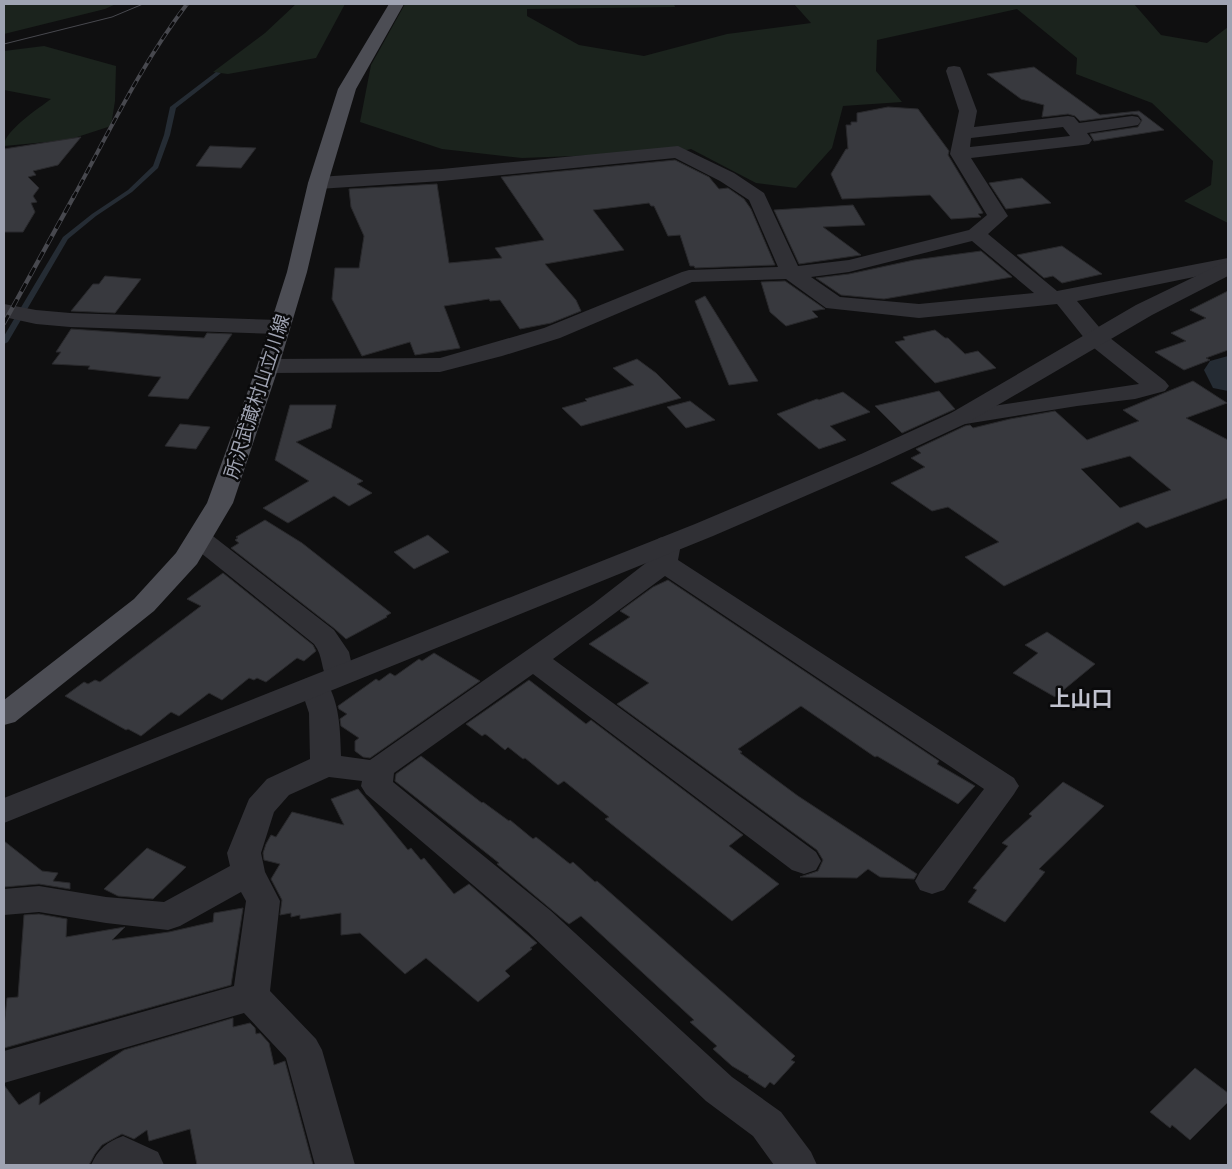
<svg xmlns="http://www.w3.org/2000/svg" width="1232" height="1169" font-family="'Exo 2','Noto Sans JP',sans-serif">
  <rect width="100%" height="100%" fill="#0f0f10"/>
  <g fill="#1b231d">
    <path d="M 4,4 L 116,4 L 105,9 L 4,34 Z"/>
    <path d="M 296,4 L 345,4 L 316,58 L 228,74 L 213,72 L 265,33 Z"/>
    <path d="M 405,4 L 674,4 L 675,7 L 527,9 L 527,16 L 579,45 L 644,56 L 727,34 L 811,23 L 794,4 L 1134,4 L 1161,35 L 1207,43 L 1228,27 L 1228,223 L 1184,201 L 1211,185 L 1213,161 L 1152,103 L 1076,74 L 1077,58 L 1017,9 L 877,40 L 876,71 L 902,102 L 843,106 L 832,148 L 796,188 L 756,183 L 691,149 L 678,152 L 522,158 L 442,149 L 360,122 L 371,65 Z"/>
    <path d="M 44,46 L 116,66 L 115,101 L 111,126 L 68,140 L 4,146 C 4,131 39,108 51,99 L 4,90 L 4,51 Z"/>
  </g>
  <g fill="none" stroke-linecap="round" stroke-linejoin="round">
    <path fill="#252c34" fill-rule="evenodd" d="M 216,72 L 221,73 L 176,108 L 170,135 L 158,168 L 132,192 L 96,216 L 68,239 L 8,342 L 4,344 L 4,336 L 63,237 L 92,214 L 128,190 L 153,166 L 164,135 L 170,107 Z"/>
    <path fill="#252c34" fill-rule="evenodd" d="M 1228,356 L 1228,391 L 1213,388 L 1204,370 L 1210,361 Z"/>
  </g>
  <g fill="#38393e" stroke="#29292c" fill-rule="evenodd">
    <path d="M 1034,67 L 1100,115 L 1139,111 L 1164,130 L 1094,141 L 1090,134 L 1138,127 L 1142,120 L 1138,115 L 1132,114 L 1080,121 L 1075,116 L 1068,114 L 1042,117 L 1044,105 L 1021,99 L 987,74 Z"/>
    <path d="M 888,107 L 918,109 L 949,151 L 948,155 L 983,213 L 978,214 L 981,217 L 951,219 L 930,195 L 842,199 L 831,174 L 846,149 L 848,149 L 846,125 L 851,125 L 851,122 L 857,122 L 857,113 Z"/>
    <path d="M 81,137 L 58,165 L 33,171 L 36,175 L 28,177 L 39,188 L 33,196 L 37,202 L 31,203 L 35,212 L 23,232 L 4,232 L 4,149 Z"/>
    <path d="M 210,146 L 256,148 L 241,168 L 196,166 Z"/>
    <path d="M 675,160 L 709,177 L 719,189 L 728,188 L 744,199 L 751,209 L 775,265 L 695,268 L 694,266 L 690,266 L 680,235 L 668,236 L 654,206 L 651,206 L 649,203 L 593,210 L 624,250 L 545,264 L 576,300 L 581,311 L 551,323 L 520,329 L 500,300 L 490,301 L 489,299 L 444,306 L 460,348 L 415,355 L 410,342 L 362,356 L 332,299 L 335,268 L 359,268 L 364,236 L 351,207 L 349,189 L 437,184 L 449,263 L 502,258 L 495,248 L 544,240 L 501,177 Z"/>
    <path d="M 1022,178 L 1051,203 L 1006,209 L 989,183 Z"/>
    <path d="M 853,205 L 865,225 L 823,227 L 861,255 L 799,264 L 774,210 Z"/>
    <path d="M 1062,246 L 1102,274 L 1062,283 L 1053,276 L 1044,278 L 1017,255 Z"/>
    <path d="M 981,251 L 1012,277 L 884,299 L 841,295 L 816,278 L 849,274 L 914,260 Z"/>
    <path d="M 105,276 L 141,279 L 115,313 L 71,311 L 93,284 L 99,284 Z"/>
    <path d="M 785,281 L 825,309 L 812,311 L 818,317 L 786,326 L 770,312 L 761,282 Z"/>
    <path d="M 1228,291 L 1228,350 L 1206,358 L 1210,360 L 1184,370 L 1155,352 L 1186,341 L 1171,333 L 1206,318 L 1190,310 Z"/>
    <path d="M 705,296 L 758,381 L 729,385 L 695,301 Z"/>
    <path d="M 71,329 L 204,338 L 207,333 L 232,334 L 188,399 L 148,396 L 161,377 L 88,369 L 90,366 L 52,364 L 61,352 L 56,352 Z"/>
    <path d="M 935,330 L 945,338 L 948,338 L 965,354 L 978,351 L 996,368 L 935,383 L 895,342 L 905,340 L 903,337 Z"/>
    <path d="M 637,359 L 656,373 L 681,398 L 581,426 L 562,408 L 587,401 L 585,399 L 634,385 L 613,368 Z"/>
    <path d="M 1193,381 L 1227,403 L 1186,418 L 1228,440 L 1228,498 L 1146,528 L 1138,522 L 1004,586 L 965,557 L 999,542 L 948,507 L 932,511 L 891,483 L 925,467 L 911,458 L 921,453 L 916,449 L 965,426 L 970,425 L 973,428 L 1010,419 L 1055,411 L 1087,440 L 1139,421 L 1123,410 ZM 1130,456 L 1171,490 L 1120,508 L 1081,469 Z"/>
    <path d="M 939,391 L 955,409 L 902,433 L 875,406 Z"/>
    <path d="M 843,392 L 870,412 L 830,426 L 846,440 L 819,449 L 777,414 L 817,399 L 819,400 Z"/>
    <path d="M 690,401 L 715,420 L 686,428 L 667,407 Z"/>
    <path d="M 290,405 L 336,405 L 331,428 L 296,442 L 363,481 L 357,484 L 372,493 L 349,506 L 334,496 L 288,523 L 263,508 L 309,481 L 275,460 Z"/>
    <path d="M 180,424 L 210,427 L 196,449 L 165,446 Z"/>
    <path d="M 265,520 L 302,543 L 391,613 L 386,616 L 387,617 L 346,639 L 335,629 L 231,548 L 239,543 L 235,540 L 238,538 L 236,537 Z"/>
    <path d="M 428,535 L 449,552 L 414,569 L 394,552 Z"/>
    <path d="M 223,573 L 313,645 L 316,651 L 304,661 L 297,658 L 266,682 L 257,678 L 254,680 L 249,678 L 222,700 L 209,693 L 179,716 L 171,712 L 141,736 L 128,729 L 126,730 L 65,696 L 84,682 L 88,684 L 95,680 L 100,682 L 201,606 L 187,599 Z"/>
    <path d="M 668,580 L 939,761 L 937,764 L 975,786 L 958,804 L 877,756 L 875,757 L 801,706 L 738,749 L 742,752 L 740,753 L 798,796 L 917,874 L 914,879 L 880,877 L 868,869 L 857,878 L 800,877 L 818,871 L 823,860 L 817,850 L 617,704 L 649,683 L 589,644 L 630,617 L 620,611 L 653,587 Z"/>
    <path d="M 1047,632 L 1095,664 L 1055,697 L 1013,673 L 1038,653 L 1025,645 Z"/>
    <path d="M 434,653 L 480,681 L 370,758 L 363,757 L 355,751 L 355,741 L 359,738 L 341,726 L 340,719 L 347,714 L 339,709 L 338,706 L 376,679 L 379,681 L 390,673 L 395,676 L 419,659 L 422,661 Z"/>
    <path d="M 529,680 L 586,724 L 591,720 L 743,835 L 729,846 L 779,884 L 732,921 L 605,819 L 609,817 L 564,781 L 558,785 L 525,758 L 523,759 L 508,747 L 505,750 L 488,736 L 485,734 L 482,736 L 466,724 Z"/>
    <path d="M 421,756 L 482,803 L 483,802 L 509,821 L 510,820 L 533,839 L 536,837 L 570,864 L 573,862 L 595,882 L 597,881 L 795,1056 L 791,1060 L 795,1062 L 774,1085 L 770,1082 L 765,1088 L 748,1077 L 749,1076 L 732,1066 L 713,1049 L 717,1046 L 690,1022 L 694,1020 L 581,916 L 569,924 L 565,921 L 497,864 L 499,863 L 395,781 L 396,774 Z"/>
    <path d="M 1063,782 L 1104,806 L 1039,869 L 1045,872 L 1005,922 L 968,902 L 977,890 L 973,888 L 1008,846 L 1002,843 L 1032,816 L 1029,814 Z"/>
    <path d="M 358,789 L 408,850 L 411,848 L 421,860 L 424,858 L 454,894 L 469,884 L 537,943 L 530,948 L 532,949 L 505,971 L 510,976 L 478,1002 L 426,958 L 405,974 L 360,933 L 341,935 L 341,913 L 300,919 L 300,915 L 291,917 L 291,913 L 280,915 L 282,900 L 271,879 L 280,864 L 264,860 L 263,853 L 266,844 L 271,835 L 276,837 L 292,812 L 344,825 L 331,799 Z"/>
    <path d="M 4,841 L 42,871 L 58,873 L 53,881 L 70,883 L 70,889 L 39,884 L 4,887 Z"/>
    <path d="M 147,848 L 186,867 L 153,899 L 118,896 L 104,889 Z"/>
    <path d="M 243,908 L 231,985 L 4,1048 L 4,1027 L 7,998 L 18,997 L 24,915 L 39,914 L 67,919 L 66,937 L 125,927 L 112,940 L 169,932 L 213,922 L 214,913 Z"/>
    <path d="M 233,1018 L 233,1027 L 250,1023 L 255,1028 L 256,1034 L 260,1033 L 269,1043 L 274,1065 L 285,1061 L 313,1165 L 197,1165 L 190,1129 L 149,1141 L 147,1130 L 134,1139 L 122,1134 L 102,1145 L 95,1154 L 89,1165 L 4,1165 L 4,1085 L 19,1105 L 40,1092 L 39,1105 L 124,1050 Z"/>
    <path d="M 1195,1068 L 1228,1093 L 1228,1102 L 1190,1140 L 1172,1125 L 1170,1128 L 1150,1112 Z"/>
  </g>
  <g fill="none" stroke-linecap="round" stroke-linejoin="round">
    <g fill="#303035" fill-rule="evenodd">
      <path d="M 954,66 L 960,67 L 962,71 L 977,111 L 974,127 L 1068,116 L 1074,117 L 1079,123 L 1132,116 L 1138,117 L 1141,121 L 1138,125 L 1132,126 L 1087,133 L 1092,140 L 1089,144 L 1083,145 L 971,158 L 1008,216 L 988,234 L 1057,291 L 1228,258 L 1228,270 L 1077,301 L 1105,334 L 1165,381 L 1169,386 L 1165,391 L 1135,399 L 1077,406 L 959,425 L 951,423 L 947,418 L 951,413 L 959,411 L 1139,384 L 1089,344 L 1057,304 L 919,318 L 826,308 L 786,279 L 692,282 L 560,338 L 502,356 L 440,372 L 268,373 L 260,371 L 257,366 L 260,361 L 268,359 L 440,358 L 544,328 L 682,272 L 689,270 L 778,267 L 749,200 L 720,181 L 675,158 L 442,181 L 318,189 L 311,187 L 308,183 L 311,179 L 318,177 L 442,169 L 678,146 L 734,173 L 764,193 L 798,266 L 849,260 L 969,230 L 987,215 L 950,154 L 959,111 L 946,71 L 948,67 ZM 1063,127 L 1070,136 L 970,147 L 971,138 ZM 972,241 L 1034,293 L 919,304 L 840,297 L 811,277 L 849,272 Z"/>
      <path d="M 4,304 L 36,310 L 70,313 L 279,320 L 287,322 L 290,327 L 287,332 L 279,334 L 70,327 L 36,324 L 4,317 Z"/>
      <path d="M 200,531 L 209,533 L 334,630 L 349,652 L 354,675 L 349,682 L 339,685 L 329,682 C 320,669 324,657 314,644 L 191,545 L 187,539 L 191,533 Z"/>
      <path d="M 668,536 L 677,538 L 681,544 L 678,560 L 1014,778 L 1019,786 L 1014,794 L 944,890 L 932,894 L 920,890 L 915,881 L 920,872 L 984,789 L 665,576 L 553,659 L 816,852 L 821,861 L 816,870 L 804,874 L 792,870 L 533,674 L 394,773 L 393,782 L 551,911 L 732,1077 L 781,1112 L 811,1152 L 817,1165 L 774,1165 L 753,1136 L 706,1101 L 527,931 L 366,794 L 361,786 L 362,781 L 329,777 L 289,795 L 274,812 L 261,853 L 265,872 L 280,901 L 270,991 L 316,1039 L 322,1050 L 355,1165 L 315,1165 L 286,1058 L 244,1013 L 4,1083 L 4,1051 L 234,986 L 246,901 L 241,892 L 180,926 L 168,930 L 106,923 L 39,912 L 4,915 L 4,889 L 39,886 L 106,897 L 164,902 L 230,866 L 227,853 L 249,799 L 267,779 L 310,759 L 309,713 L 300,686 L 305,679 L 315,676 L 325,679 C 340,703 340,729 341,756 L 370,760 L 593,604 L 651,559 L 655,544 L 659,538 Z"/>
      <path d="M 123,1136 L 158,1152 L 164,1165 L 91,1165 C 98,1149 107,1142 123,1136 Z"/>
    </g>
    <path fill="#303035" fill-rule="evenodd" d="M 1228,262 L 1228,276 L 1152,315 L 967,423 L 879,464 L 713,536 L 4,823 L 4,798 L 695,524 L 861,454 L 951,413 L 1136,305 L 1221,264 Z"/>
    <path fill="#4c4d54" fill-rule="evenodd" d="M 389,4 L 404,4 L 356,89 L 328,183 L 307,272 L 279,366 L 233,503 L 197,564 L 154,611 L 15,722 L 4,725 L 4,700 L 134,599 L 176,553 L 207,503 L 257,366 L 287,272 L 308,183 L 338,89 Z"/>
    <path stroke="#47484e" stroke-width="1" d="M 4,44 L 112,17 L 143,4"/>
    <g stroke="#47484e" stroke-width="4">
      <path id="rail-far1" d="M 73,198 C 109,132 142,63 187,4"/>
    </g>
    <g stroke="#47484e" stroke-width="4.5">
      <path id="rail" d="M 4,323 L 74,196"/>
    </g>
    <use href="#rail-far1" stroke="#0a0a0b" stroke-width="2.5" stroke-dasharray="7" stroke-linecap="butt"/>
    <use href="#rail" stroke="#0a0a0b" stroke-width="3" stroke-dasharray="9" stroke-linecap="butt"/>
  </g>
  <g text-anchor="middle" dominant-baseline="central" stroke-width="5" stroke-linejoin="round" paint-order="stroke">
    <g font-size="19" fill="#9fa3b2" stroke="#0a0a0b">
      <text transform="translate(256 396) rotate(-72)">所沢武蔵村山立川線</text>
    </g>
    <g font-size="21" font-weight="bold" fill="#c0c2ce" stroke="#0a0a0b">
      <text x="1081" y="697">上山口</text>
    </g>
  </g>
  <rect width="1232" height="1169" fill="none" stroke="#9fa3b2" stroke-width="10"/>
</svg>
